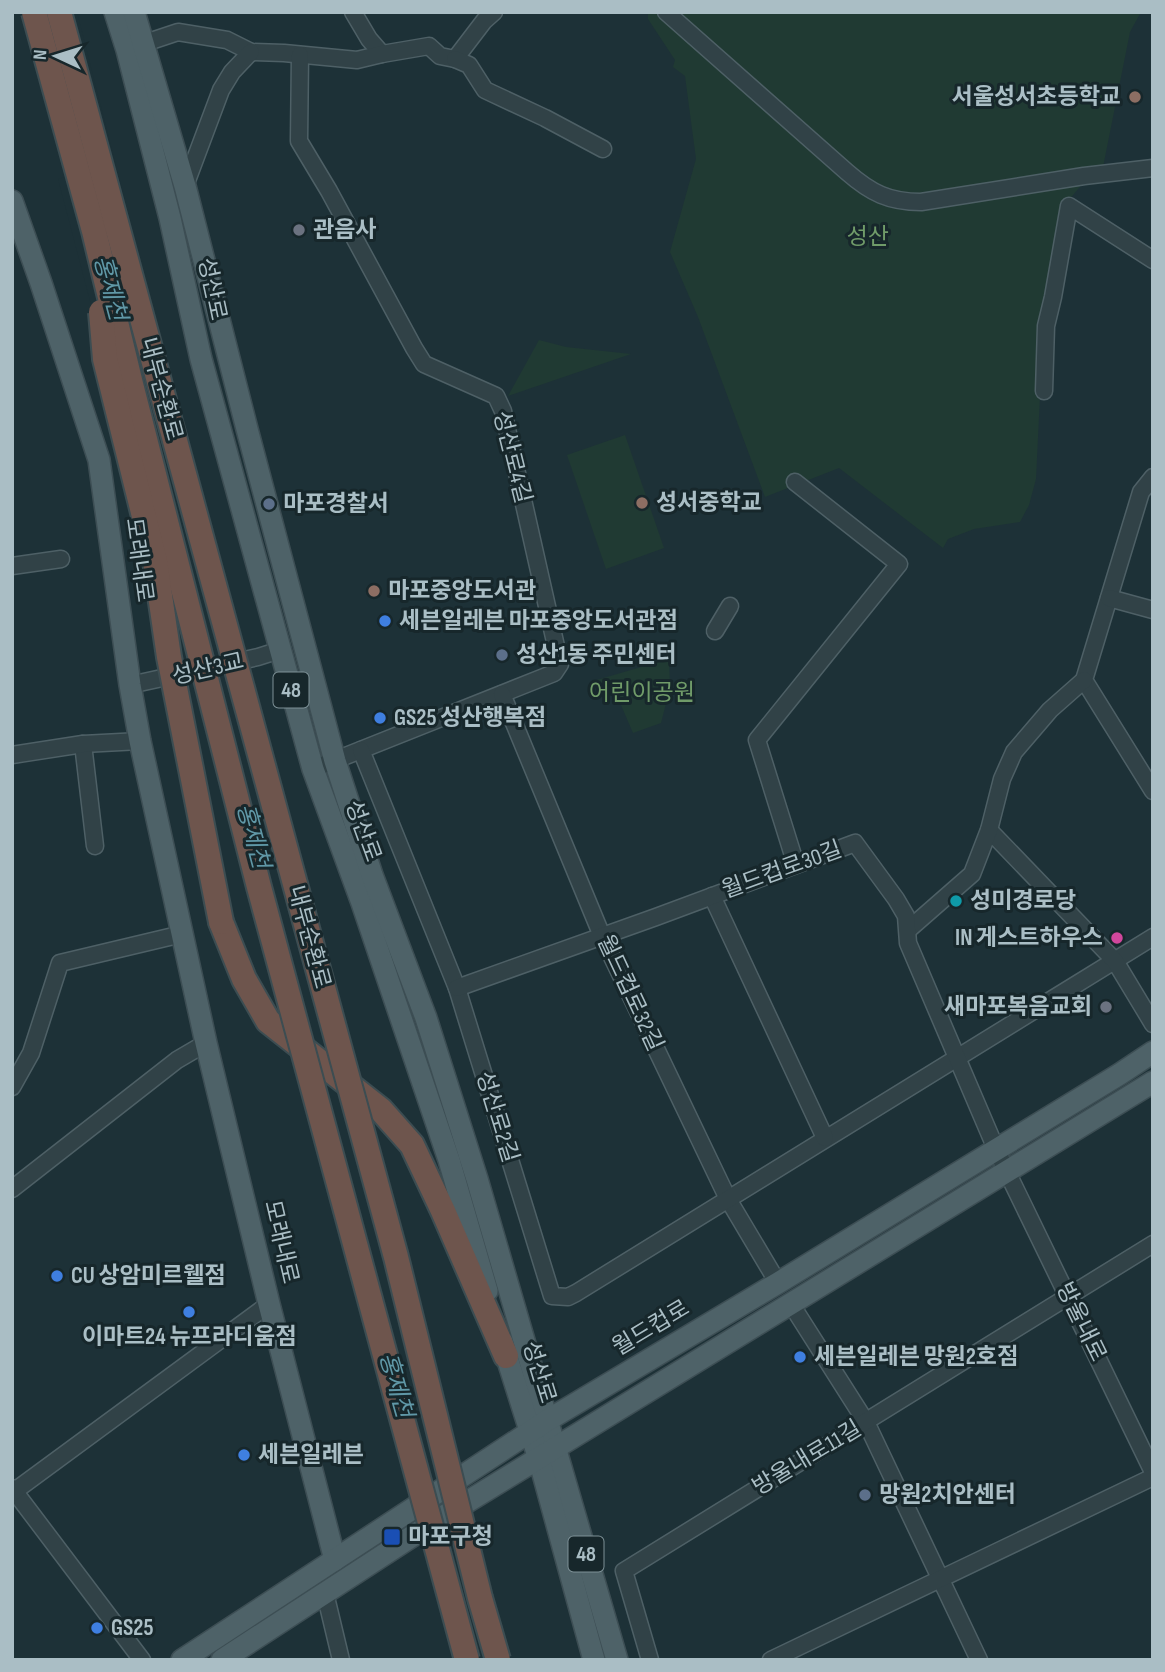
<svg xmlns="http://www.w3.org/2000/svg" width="1165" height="1672" font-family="'Sofia Sans Condensed','Noto Sans KR',sans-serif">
  <rect width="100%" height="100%" fill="#1d3137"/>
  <g fill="#203a33">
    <path d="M 648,12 L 1141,12 L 1130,32 L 1103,167 L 1083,183 L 1069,200 L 1040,396 L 1036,479 L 1029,505 L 1020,522 L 974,529 L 948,539 L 943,548 L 839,468 L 765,497 L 698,317 L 670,252 L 696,159 L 685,76 L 673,67 L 675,60 L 648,19 Z"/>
    <path d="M 539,340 L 566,347 L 631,354 L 508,396 Z"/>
    <path d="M 625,435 L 664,548 L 606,569 L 567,455 Z"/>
    <path d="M 669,659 L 670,688 L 661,723 L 633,733 L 618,698 L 593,681 Z"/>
  </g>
  <path fill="#1d3137" d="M 20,12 L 77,12 L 243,667 L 506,1660 L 461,1660 L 166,559 L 158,560 L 58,179 L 65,177 Z"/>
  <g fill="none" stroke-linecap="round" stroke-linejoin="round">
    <g stroke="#4e6066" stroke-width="19">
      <g id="minor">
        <path d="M 353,12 L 369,39 L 382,54"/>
        <path d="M 666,12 L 847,172 C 871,193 889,202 921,202 L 1084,176 L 1153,168"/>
        <path d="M 142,44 L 178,32 L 227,40 L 251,52 L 284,53 L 357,60 L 382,54 L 429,46 L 440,56 L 455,59 L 484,21 L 494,12"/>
        <path d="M 300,55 L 299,141 L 329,191 L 414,348 L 424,364 L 496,396 L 503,411 L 560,664 L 554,673 L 313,769"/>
        <path d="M 455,59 L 469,65 L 485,90 L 545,118 L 603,149"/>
        <path d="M 185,186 L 221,90 L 232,72 L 251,52"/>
        <path d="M 1044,391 L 1046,326 L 1053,297 L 1069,206 L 1153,260"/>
        <path d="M 1153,477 L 1141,492 L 1084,680 L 1153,791"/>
        <path d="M 795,482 L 899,564 L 757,740 L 796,865"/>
        <path d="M 12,566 L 61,559"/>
        <path d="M 1109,598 L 1153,610"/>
        <path d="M 715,631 L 730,606"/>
        <path d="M 130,685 L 258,657 L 280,650"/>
        <path d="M 502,694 L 602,936 L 728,1199 L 778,1283"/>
        <path d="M 83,744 L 95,846"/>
        <path d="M 361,750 L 457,988 L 552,1296 L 568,1297 L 576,1293 L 1153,937"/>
        <path d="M 12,755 L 83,744 L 140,741"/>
        <path d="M 989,830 L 1115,961 L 1153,1024"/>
        <path d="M 712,896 L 825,1138"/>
        <path d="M 908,930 L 972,874 L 989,830 L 1002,779 L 1014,752 L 1050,710 L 1084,680"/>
        <path d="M 457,988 L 656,917 L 855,843 L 896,899 L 906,916 L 908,943 L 996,1149 L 1153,1472"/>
        <path d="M 12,1087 L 31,1053 L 60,963 L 182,934"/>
        <path d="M 12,1189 L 177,1060 L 206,1043"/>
        <path d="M 791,1304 L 866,1422 L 979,1660"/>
        <path d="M 12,1488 L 142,1660"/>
        <path d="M 12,1493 L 269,1304"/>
        <path d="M 325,1593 L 341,1660"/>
        <path d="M 650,1660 L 624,1571 L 1153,1244"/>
        <path d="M 771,1660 L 1153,1477"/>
      </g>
    </g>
    <g stroke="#3d4e54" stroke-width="24">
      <g id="major">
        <path d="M 115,12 L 127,50 L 170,218 L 201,359 L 313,769 L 362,903 L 449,1160 L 487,1291"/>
        <path d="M 134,12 L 185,186 L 247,429 L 335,761 L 372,875 L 426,1018 L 477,1179 L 617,1660"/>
        <path d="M 12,201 L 41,283 L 99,460 L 130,685 L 140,741 L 206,1043 L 269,1304 L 335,1560"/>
        <path d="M 502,1342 L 539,1459 L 594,1660"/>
        <path d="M 182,1660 L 548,1420 L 778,1283 L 1120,1074 L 1153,1052"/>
        <path d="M 222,1660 L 431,1524 L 1153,1082"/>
      </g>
    </g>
    <g stroke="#3c4d52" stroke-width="28">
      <path id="highway" d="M 221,922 L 244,979 L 268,1021 L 381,1110 L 412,1145 L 443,1211 L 506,1356"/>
    </g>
    <use href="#minor" stroke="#314247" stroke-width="16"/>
    <use href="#major" stroke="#4e6268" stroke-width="21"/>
    <use href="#highway" stroke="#6e554d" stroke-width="24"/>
    <g stroke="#3c4d52" stroke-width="28" stroke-linecap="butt">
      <g id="highway-bridge">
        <path d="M 34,12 L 94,231 L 131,384 L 259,887 L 467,1660"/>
        <path d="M 59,12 L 396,1257 L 480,1598 L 498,1660"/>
        <path d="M 101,312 L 105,359 L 155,561 L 169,657 L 221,922"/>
      </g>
    </g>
    <use href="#highway-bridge" stroke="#6e554d" stroke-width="24"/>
  </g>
  <g fill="#8d6e63" stroke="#17272b" stroke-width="2.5">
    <circle cx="1135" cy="97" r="7"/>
    <circle cx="642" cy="503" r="7"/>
    <circle cx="374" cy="591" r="7"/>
  </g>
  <g fill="#6b7280" stroke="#17272b" stroke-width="2.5">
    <circle cx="299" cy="230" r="7"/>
    <circle cx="1106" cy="1007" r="7"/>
  </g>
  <g fill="#5c6f8a" stroke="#17272b" stroke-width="2.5">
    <circle cx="269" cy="504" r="7"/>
    <circle cx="502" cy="655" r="7"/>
    <circle cx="865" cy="1495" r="7"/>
  </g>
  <g fill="#3f7fe0" stroke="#17272b" stroke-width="2.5">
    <circle cx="385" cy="621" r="7"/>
    <circle cx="380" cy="718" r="7"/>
    <circle cx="57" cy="1276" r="7"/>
    <circle cx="189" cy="1312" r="7"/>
    <circle cx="800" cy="1357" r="7"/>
    <circle cx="244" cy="1455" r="7"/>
    <circle cx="97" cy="1628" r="7"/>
  </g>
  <circle fill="#0f9aa8" stroke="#17272b" stroke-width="2.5" cx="956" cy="901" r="7"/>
  <circle fill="#d1479c" stroke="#17272b" stroke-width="2.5" cx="1117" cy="938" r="7"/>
  <rect fill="#1a4fb4" stroke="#17272b" stroke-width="2.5" x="383" y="1528" width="18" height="18" rx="3.5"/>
  <g text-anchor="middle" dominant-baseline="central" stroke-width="6" stroke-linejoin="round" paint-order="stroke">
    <g fill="#17272b" stroke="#7e9197" stroke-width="2">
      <rect x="273.5" y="672.5" width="35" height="35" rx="5"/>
      <rect x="568.5" y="1536.5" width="35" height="35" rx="5"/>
    </g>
    <g font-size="21" font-weight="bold" fill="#aabec5">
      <text x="291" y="690">48</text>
      <text x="586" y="1554">48</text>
    </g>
    <g font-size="23" font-weight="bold" fill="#aabec5" stroke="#17272b" text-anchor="start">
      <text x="1121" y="97" text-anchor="end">서울성서초등학교</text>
      <text x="313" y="230">관음사</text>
      <text x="656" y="503">성서중학교</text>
      <text x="283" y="504">마포경찰서</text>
      <text x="388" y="591">마포중앙도서관</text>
      <text x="399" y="621">세븐일레븐 마포중앙도서관점</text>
      <text x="516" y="655">성산1동 주민센터</text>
      <text x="394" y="718">GS25 성산행복점</text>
      <text x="970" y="901">성미경로당</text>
      <text x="1103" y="938" text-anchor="end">IN 게스트하우스</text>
      <text x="1092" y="1007" text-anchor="end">새마포복음교회</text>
      <text x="71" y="1276">CU 상암미르웰점</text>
      <text x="189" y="1337" text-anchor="middle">이마트24 뉴프라디움점</text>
      <text x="814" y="1357">세븐일레븐 망원2호점</text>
      <text x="258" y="1455">세븐일레븐</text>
      <text x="879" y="1495">망원2치안센터</text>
      <text x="408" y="1537">마포구청</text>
      <text x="111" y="1628">GS25</text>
    </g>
    <g font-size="23" fill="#709b69" stroke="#17272b">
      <text x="868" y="237">성산</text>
      <text x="642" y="693">어린이공원</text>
    </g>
    <g font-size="23" fill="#aabec5" stroke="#17272b">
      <text transform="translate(212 289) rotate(78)">성산로</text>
      <text transform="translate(161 389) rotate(75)">내부순환로</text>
      <text transform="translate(512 457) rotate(76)">성산로4길</text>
      <text transform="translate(139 560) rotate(82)">모래내로</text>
      <text transform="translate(208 669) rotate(-13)">성산3교</text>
      <text transform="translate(363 831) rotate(70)">성산로</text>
      <text transform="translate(782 870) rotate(-20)">월드컵로30길</text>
      <text transform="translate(309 937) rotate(75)">내부순환로</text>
      <text transform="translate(630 993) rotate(65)">월드컵로32길</text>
      <text transform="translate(497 1117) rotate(73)">성산로2길</text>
      <text transform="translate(281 1242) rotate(77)">모래내로</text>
      <text transform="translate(1081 1322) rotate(64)">방울내로</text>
      <text transform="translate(651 1328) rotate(-31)">월드컵로</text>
      <text transform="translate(539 1372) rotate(73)">성산로</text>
      <text transform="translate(807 1458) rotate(-31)">방울내로11길</text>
    </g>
    <g font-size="24" font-style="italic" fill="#6098a7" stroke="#17272b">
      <text transform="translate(110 288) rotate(75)">홍제천</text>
      <text transform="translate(253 836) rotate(75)">홍제천</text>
      <text transform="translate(396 1385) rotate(74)">홍제천</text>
    </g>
  </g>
  <rect width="1165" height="1672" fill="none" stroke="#aabec5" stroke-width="28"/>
  <g transform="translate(56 56) rotate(274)" stroke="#17272b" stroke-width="5" paint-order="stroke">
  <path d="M0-5L12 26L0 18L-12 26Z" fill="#aabec5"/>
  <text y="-10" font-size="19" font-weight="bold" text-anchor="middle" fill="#aabec5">N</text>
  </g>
</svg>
